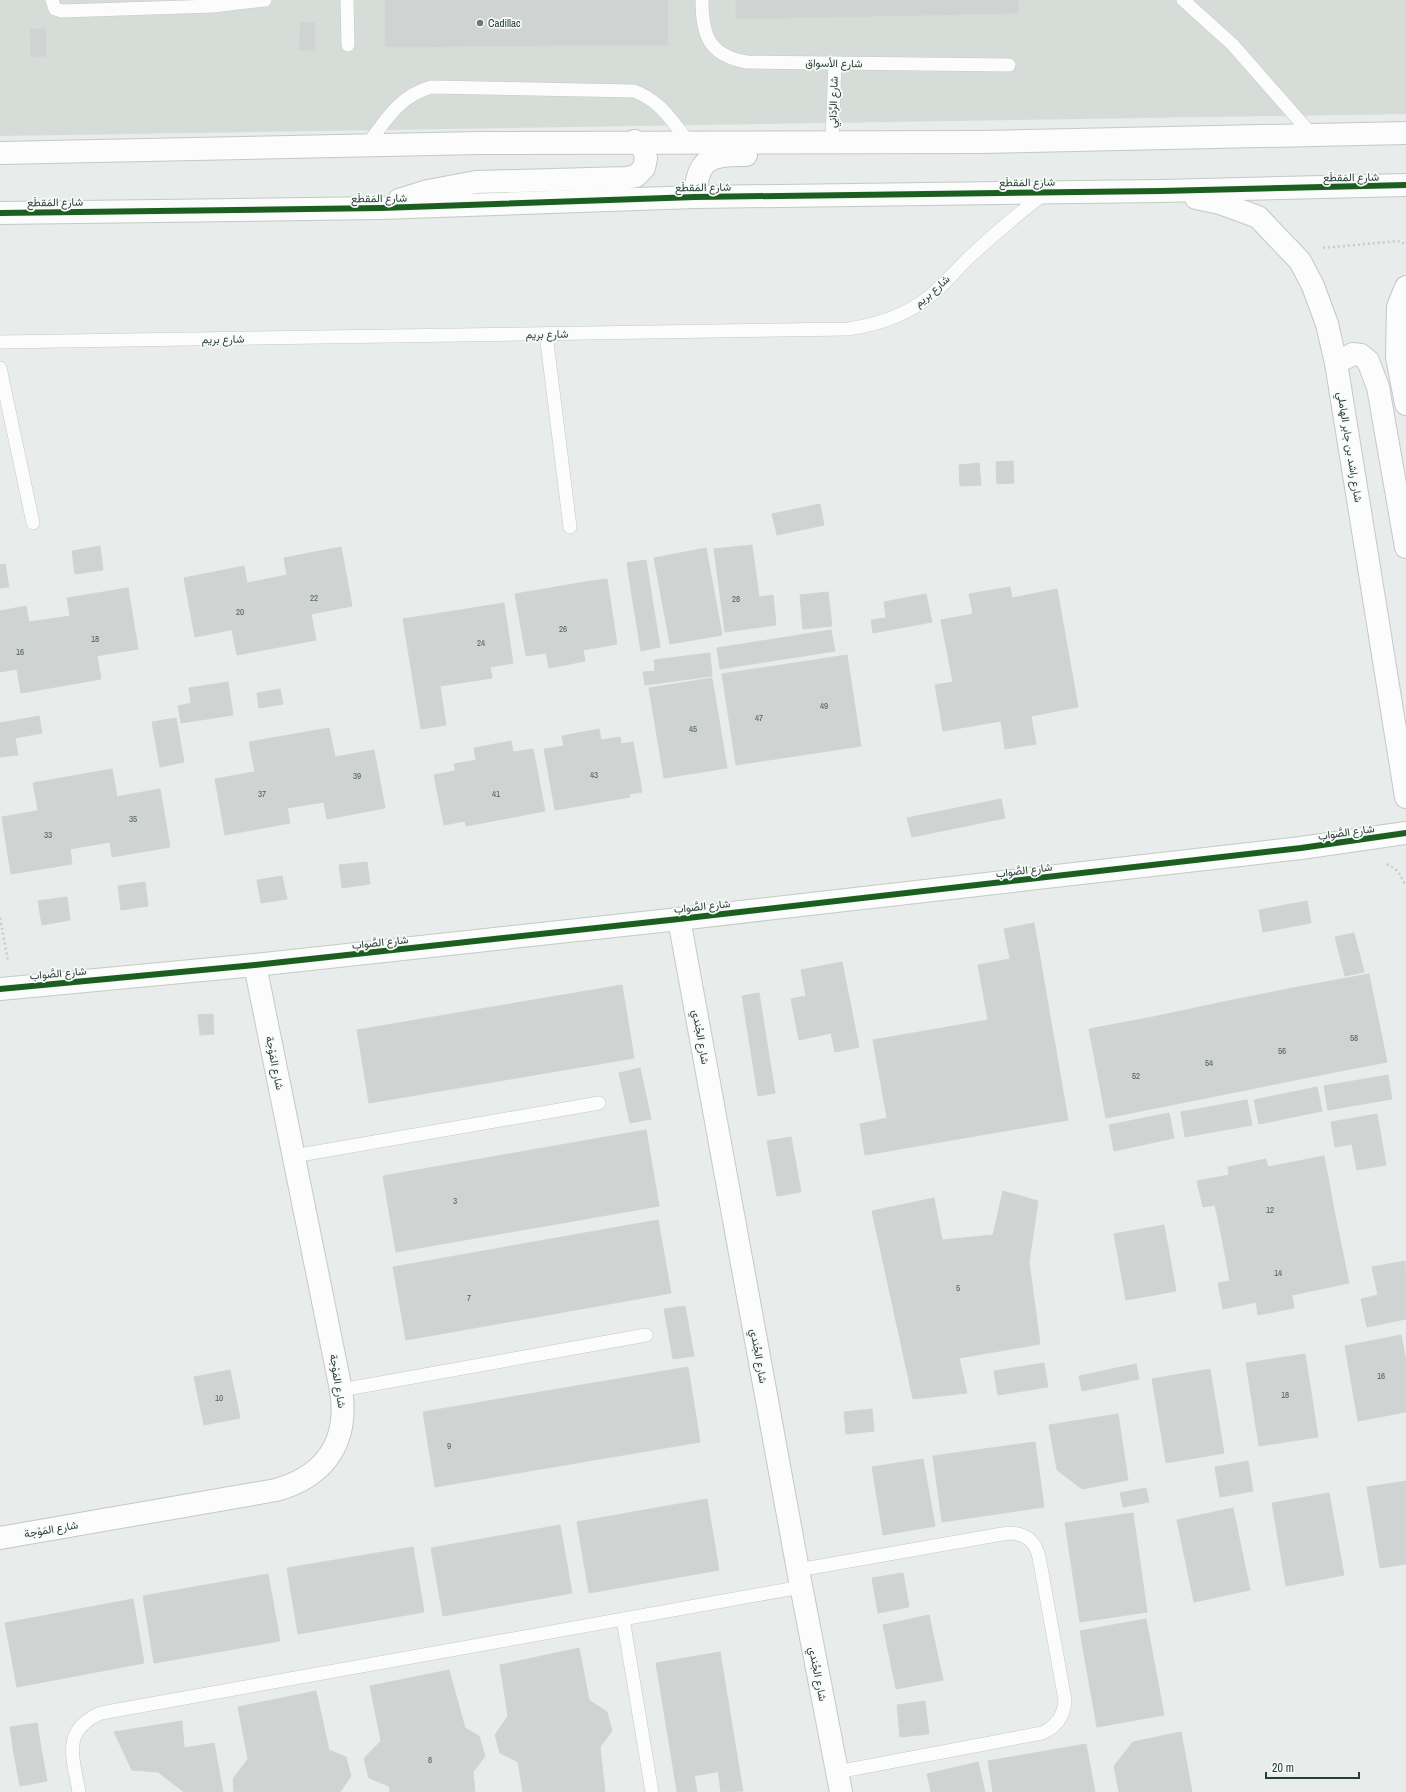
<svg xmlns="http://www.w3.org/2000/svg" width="1406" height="1792" font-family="'Archivo Narrow',Vazirmatn,sans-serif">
  <rect width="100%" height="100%" fill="#e8ecea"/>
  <path fill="#d6ddd9" d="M 0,0 L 1406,0 L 1406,114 L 0,136 Z"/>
  <g fill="#cfd3d1" stroke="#d1d5d2">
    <path d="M 385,0 L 575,0 L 575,45 L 385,47 Z"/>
    <rect x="575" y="0" width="93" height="45"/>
    <path d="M 736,0 L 1018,0 L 1018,13 L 736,19 Z"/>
    <path d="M 301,22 L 315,23 L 314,50 L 299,50 Z"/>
    <path d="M 30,29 L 46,29 L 46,56 L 31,57 Z"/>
    <path d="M 1013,461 L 1014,483 L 997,484 L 996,462 Z"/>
    <path d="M 979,463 L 981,485 L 960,486 L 959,465 Z"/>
    <path d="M 820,504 L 824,525 L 777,535 L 772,514 Z"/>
    <path d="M 752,545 L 759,597 L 773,595 L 776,625 L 725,632 L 714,549 Z"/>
    <path d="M 100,546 L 103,570 L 75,574 L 72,551 Z"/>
    <path d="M 341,547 L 352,606 L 195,637 L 184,578 L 244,566 L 247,583 L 287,575 L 284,558 Z"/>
    <path d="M 706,548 L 722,635 L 670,644 L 654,558 Z"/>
    <path d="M 646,560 L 651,592 L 632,596 L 627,563 Z"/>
    <path d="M 5,564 L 9,587 L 0,588 L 0,565 Z"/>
    <path d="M 607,579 L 617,644 L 601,647 L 591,581 Z"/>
    <path d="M 591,581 L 601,647 L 583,650 L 585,661 L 549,668 L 546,653 L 526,656 L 515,594 Z"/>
    <path d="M 1010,587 L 1012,598 L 1057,589 L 1078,707 L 1031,716 L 1036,744 L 1005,749 L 1001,721 L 943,731 L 935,685 L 953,682 L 941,620 L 973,614 L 969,594 Z"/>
    <path d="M 128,588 L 138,649 L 0,672 L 0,611 L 26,606 L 29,622 L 70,616 L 67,598 Z"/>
    <path d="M 651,592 L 660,647 L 641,651 L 632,596 Z"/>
    <path d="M 828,592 L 832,626 L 803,629 L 800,595 Z"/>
    <path d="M 926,594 L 932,622 L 873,633 L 871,620 L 886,618 L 884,602 Z"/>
    <path d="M 504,603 L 513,663 L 490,667 L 492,678 L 440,686 L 429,615 Z"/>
    <path d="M 311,614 L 316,640 L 237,655 L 232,630 Z"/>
    <path d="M 429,615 L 446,725 L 421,729 L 403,619 Z"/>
    <path d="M 831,630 L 835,651 L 720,669 L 717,648 Z"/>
    <path d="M 710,653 L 712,676 L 645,685 L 643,672 L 655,671 L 654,660 Z"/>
    <path d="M 847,655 L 861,746 L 736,765 L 722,674 Z"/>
    <path d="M 97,656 L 101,679 L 21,693 L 17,670 Z"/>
    <path d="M 712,678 L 727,768 L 664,778 L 649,688 Z"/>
    <path d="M 228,682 L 233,715 L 194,721 L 189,688 Z"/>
    <path d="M 280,689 L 283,704 L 259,708 L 257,693 Z"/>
    <path d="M 192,703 L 194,721 L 181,723 L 178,706 Z"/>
    <path d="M 39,716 L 42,733 L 15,738 L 12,721 Z"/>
    <path d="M 176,718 L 184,762 L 160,767 L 152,722 Z"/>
    <path d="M 12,721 L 18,755 L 0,757 L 0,723 Z"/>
    <path d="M 329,728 L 335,757 L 255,772 L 249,742 Z"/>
    <path d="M 599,729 L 601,740 L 620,737 L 630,797 L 555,810 L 544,749 L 564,746 L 562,736 Z"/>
    <path d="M 511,741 L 513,752 L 533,749 L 545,811 L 466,826 L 454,764 L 476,760 L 474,748 Z"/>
    <path d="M 633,742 L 642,792 L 630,794 L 621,744 Z"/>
    <path d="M 374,750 L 385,808 L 327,819 L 324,802 L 287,808 L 290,823 L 225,835 L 215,779 Z"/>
    <path d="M 112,769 L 117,797 L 38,810 L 33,783 Z"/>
    <path d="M 455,771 L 465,821 L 444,825 L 434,775 Z"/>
    <path d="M 160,789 L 170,847 L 112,857 L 110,842 L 70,849 L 72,864 L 11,874 L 2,817 Z"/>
    <path d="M 1001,799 L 1005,818 L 912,837 L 907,818 Z"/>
    <path d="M 367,862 L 370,884 L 342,888 L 339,865 Z"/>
    <path d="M 282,876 L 287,899 L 261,903 L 257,880 Z"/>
    <path d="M 145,882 L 148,906 L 121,910 L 118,886 Z"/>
    <path d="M 67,897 L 70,920 L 42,925 L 38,901 Z"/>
    <path d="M 1307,901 L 1311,923 L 1263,932 L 1259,910 Z"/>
    <path d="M 1034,923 L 1068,1120 L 865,1155 L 860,1124 L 887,1118 L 873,1040 L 988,1020 L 978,965 L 1010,959 L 1004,929 Z"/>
    <path d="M 1354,933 L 1364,972 L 1345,976 L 1335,937 Z"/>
    <path d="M 842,962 L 859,1047 L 835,1052 L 831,1033 L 799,1040 L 791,999 L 806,996 L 801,970 Z"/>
    <path d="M 1369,974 L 1387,1062 L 1315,1076 L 1298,987 Z"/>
    <path d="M 622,985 L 634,1058 L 369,1103 L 357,1030 Z"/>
    <path d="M 1298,987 L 1315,1076 L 1241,1091 L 1223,1002 Z"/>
    <path d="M 759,993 L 775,1093 L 758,1096 L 742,996 Z"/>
    <path d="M 1223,1002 L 1241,1091 L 1171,1105 L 1153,1017 Z"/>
    <path d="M 213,1014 L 214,1034 L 200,1035 L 198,1015 Z"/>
    <path d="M 1153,1017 L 1171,1105 L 1106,1118 L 1089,1029 Z"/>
    <path d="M 640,1068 L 651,1119 L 630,1123 L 619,1073 Z"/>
    <path d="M 1388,1075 L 1392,1099 L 1328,1110 L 1324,1086 Z"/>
    <path d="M 1317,1087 L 1322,1111 L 1259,1124 L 1254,1100 Z"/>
    <path d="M 1247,1100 L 1252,1125 L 1185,1137 L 1181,1112 Z"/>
    <path d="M 1169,1113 L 1174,1138 L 1114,1151 L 1109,1125 Z"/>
    <path d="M 1377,1114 L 1386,1165 L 1357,1170 L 1352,1144 L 1335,1147 L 1331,1122 Z"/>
    <path d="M 646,1130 L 659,1206 L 396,1252 L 383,1176 Z"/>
    <path d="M 791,1137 L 801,1192 L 777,1196 L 767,1141 Z"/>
    <path d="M 1324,1156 L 1335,1215 L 1222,1238 L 1215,1205 L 1203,1207 L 1197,1181 L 1229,1175 L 1228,1167 L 1266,1159 L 1268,1167 Z"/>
    <path d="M 1003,1191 L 1038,1201 L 1029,1262 L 1040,1344 L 959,1358 L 967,1393 L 913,1399 L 872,1211 L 934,1198 L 942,1240 L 993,1235 Z"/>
    <path d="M 1335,1215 L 1349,1283 L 1292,1295 L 1294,1308 L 1258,1315 L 1256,1302 L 1223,1309 L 1218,1283 L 1230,1281 L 1222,1238 Z"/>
    <path d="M 658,1220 L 671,1293 L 406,1340 L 393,1267 Z"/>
    <path d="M 1164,1225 L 1176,1291 L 1126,1300 L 1114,1234 Z"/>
    <path d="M 1405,1261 L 1406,1319 L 1367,1327 L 1361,1299 L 1378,1295 L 1372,1267 Z"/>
    <path d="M 685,1306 L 694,1356 L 673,1359 L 664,1309 Z"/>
    <path d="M 1401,1335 L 1406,1361 L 1406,1412 L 1358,1421 L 1345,1346 Z"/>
    <path d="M 1305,1354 L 1318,1437 L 1259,1446 L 1246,1363 Z"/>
    <path d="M 1044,1363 L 1048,1387 L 998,1395 L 994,1371 Z"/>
    <path d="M 1136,1364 L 1139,1379 L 1082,1391 L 1079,1376 Z"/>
    <path d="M 688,1367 L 700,1442 L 435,1487 L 423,1412 Z"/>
    <path d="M 1210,1369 L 1224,1453 L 1166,1463 L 1152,1379 Z"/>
    <path d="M 230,1370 L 240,1418 L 204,1425 L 194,1377 Z"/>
    <path d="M 872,1409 L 874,1431 L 846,1434 L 844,1412 Z"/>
    <path d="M 1118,1414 L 1128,1480 L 1082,1489 L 1057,1470 L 1049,1425 Z"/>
    <path d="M 1035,1442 L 1044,1507 L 942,1522 L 933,1456 Z"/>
    <path d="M 923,1459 L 935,1526 L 883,1535 L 872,1467 Z"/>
    <path d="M 1248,1461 L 1253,1491 L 1220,1497 L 1215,1467 Z"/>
    <path d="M 1406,1481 L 1406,1564 L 1380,1568 L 1367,1487 Z"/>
    <path d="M 1146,1488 L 1149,1502 L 1123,1507 L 1120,1493 Z"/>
    <path d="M 1329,1493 L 1344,1575 L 1286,1586 L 1272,1503 Z"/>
    <path d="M 707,1499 L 719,1570 L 589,1593 L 577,1522 Z"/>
    <path d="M 1233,1508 L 1250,1590 L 1194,1602 L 1177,1520 Z"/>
    <path d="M 1133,1513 L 1147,1612 L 1080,1622 L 1065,1523 Z"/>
    <path d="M 560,1525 L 572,1593 L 443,1616 L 431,1548 Z"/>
    <path d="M 413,1547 L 424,1612 L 298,1634 L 287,1568 Z"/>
    <path d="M 903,1573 L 909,1607 L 878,1613 L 872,1578 Z"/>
    <path d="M 268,1574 L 280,1641 L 154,1663 L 143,1596 Z"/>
    <path d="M 133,1599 L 144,1663 L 17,1687 L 5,1623 Z"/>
    <path d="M 929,1615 L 943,1680 L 896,1689 L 883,1625 Z"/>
    <path d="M 1146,1619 L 1164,1715 L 1097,1727 L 1080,1631 Z"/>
    <path d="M 579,1648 L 589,1700 L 607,1712 L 612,1731 L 600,1747 L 605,1792 L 523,1792 L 518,1762 L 500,1753 L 495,1735 L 508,1716 L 500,1665 Z"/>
    <path d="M 720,1652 L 739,1768 L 675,1779 L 656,1663 Z"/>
    <path d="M 449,1670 L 465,1728 L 479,1736 L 485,1756 L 473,1772 L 475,1792 L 390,1792 L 389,1786 L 369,1778 L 364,1758 L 381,1741 L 370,1686 Z"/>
    <path d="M 316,1691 L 329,1750 L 346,1757 L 351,1776 L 340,1792 L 234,1792 L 233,1779 L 248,1759 L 238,1707 Z"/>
    <path d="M 925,1701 L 929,1734 L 900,1737 L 897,1705 Z"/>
    <path d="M 182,1721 L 184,1748 L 214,1743 L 223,1792 L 184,1792 L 158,1772 L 132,1770 L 114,1732 Z"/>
    <path d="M 37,1723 L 41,1748 L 14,1754 L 10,1727 Z"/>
    <path d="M 1181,1732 L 1192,1792 L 1119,1792 L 1114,1766 L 1133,1742 Z"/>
    <path d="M 1086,1744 L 1095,1792 L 993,1792 L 988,1761 Z"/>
    <path d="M 41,1748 L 47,1781 L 20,1786 L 14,1754 Z"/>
    <path d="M 978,1762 L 985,1792 L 931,1792 L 927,1774 Z"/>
    <path d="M 739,1768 L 743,1791 L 721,1792 L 718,1771 Z"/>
    <path d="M 694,1775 L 697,1792 L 677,1792 L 675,1779 Z"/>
  </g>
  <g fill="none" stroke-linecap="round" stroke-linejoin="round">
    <g stroke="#c5c9c7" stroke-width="14">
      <g id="lane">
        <path d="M 52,0 L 55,9 L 62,11 L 213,6 L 265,0"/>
        <path d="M 347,0 L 348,45"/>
        <path d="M 702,0 C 702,35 709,56 747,62 L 1009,65"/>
        <path d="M 1183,0 L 1232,44 L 1312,135"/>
        <path d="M 832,142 L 835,63"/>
        <path d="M 367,145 C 387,119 398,97 431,87 L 634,91 C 661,101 671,120 688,141"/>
        <path d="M 546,334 L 570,527"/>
        <path d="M 0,342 L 848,329 C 883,324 913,313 938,289 C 951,277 962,263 975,252 C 997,231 1021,212 1045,193"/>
        <path d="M 0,368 L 33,523"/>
        <path d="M 294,1156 L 599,1103"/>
        <path d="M 341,1390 L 646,1335"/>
        <path d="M 798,1570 L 1008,1533 C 1025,1533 1035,1541 1039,1557 L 1065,1700 C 1064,1716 1056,1727 1042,1733 L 837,1772"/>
        <path d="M 623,1619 L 652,1792"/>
        <path d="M 79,1792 C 73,1757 61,1730 101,1713 L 801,1587"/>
      </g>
    </g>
    <g stroke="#c5c9c7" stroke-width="24">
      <g id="street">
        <path d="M 679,919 L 798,1570 L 841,1792"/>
        <path d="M 0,989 L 255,965 L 679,919 L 1301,848 L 1406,833"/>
        <path d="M 0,1538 L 276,1490 C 326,1476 349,1441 341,1390 L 255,965"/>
      </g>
    </g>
    <g stroke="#c4c9c7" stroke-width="24">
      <g id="secondary">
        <path d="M 0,153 L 479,143 L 981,142 L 1406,133"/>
        <path d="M 695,197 C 697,158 711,154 746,155"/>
        <path d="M 1196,198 L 1220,203 L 1258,217 L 1300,261 L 1313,286 L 1327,324 L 1336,363 L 1406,797"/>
        <path d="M 399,200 L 428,191 L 476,182 L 626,178 L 636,176 L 644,168 L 646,158 L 643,147 L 635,141"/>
        <path d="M 0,213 L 381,208 L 695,197 L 1161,191 L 1406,185"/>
        <path d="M 1406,287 L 1398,307 L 1397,357 L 1406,404"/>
        <path d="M 1336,363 L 1353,354 L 1361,355 L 1368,361 L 1378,387 L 1406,547"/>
      </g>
    </g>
    <g stroke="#c7cec9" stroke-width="2.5" stroke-dasharray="2 3" stroke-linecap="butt">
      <path d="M 1323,248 L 1398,241 L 1406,244"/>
      <path d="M 1387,864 L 1398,871 L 1406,886"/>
      <path d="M 0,918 L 8,961"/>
    </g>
    <use href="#lane" stroke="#fcfcfc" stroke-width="13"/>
    <use href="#street" stroke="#fcfcfc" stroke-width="22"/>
    <use href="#secondary" stroke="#fcfcfc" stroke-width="22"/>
    <g stroke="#f7faf8" stroke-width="8">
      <g id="cycleway">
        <path d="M 0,213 L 381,208 L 695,197 L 1161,191 L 1406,185"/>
        <path d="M 0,989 L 255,965 L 679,919 L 1301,848 L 1406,833"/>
      </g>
    </g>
    <use href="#cycleway" stroke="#1b5e20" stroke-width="6"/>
  </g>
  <circle fill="#6b7b72" stroke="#f7faf8" stroke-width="1.5" cx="480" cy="23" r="4"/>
  <g text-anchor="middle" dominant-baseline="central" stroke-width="3.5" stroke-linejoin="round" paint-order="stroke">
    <g font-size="9" fill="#52645a">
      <text x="314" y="598">22</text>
      <text x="736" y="599">28</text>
      <text x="240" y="612">20</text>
      <text x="563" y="629">26</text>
      <text x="95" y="639">18</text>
      <text x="481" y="643">24</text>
      <text x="20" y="652">16</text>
      <text x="824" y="706">49</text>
      <text x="759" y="718">47</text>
      <text x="693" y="729">45</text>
      <text x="594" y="775">43</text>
      <text x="357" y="776">39</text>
      <text x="262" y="794">37</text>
      <text x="496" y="794">41</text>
      <text x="133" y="819">35</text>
      <text x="48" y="835">33</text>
      <text x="1354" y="1038">58</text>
      <text x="1282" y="1051">56</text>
      <text x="1209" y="1063">54</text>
      <text x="1136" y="1076">52</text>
      <text x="455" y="1201">3</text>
      <text x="1270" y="1210">12</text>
      <text x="1278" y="1273">14</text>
      <text x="958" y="1288">5</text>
      <text x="469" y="1298">7</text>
      <text x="1381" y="1376">16</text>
      <text x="1285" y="1395">18</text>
      <text x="219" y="1398">10</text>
      <text x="449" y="1446">9</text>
      <text x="430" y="1760">8</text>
    </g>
    <g font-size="11" fill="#273e32" stroke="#f7faf8" text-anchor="start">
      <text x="488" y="23">Cadillac</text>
    </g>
    <g font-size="11" fill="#273e32" stroke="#f7faf8">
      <text transform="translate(834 63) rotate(1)">شارع الأسواق</text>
      <text transform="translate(833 102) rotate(-88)">شارع الرِّدَانِي</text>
      <text transform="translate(1351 177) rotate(-1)">شارع المَقطَع</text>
      <text transform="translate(1027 182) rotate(-1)">شارع المَقطَع</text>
      <text transform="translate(703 187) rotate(-1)">شارع المَقطَع</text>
      <text transform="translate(379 198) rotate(-1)">شارع المَقطَع</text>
      <text transform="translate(55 202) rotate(-1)">شارع المَقطَع</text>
      <text transform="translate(932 291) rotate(-41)">شارع بريم</text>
      <text transform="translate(547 334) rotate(-1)">شارع بريم</text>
      <text transform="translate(223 339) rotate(-1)">شارع بريم</text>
      <text transform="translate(1350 447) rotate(81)">شارع راشد بن جابر الهاملي</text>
      <text transform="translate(1346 832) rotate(-8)">شارع الصَّواب</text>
      <text transform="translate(1024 870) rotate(-7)">شارع الصَّواب</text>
      <text transform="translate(702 906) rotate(-6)">شارع الصَّواب</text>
      <text transform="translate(380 942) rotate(-6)">شارع الصَّواب</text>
      <text transform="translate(58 973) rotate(-5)">شارع الصَّواب</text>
      <text transform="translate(701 1037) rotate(80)">شارع الجُندي</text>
      <text transform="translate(275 1063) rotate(79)">شارع المَوْجة</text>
      <text transform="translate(759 1356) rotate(80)">شارع الجُندي</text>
      <text transform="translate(338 1381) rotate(81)">شارع المَوْجة</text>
      <text transform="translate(51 1529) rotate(-10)">شارع المَوْجة</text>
      <text transform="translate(818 1674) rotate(79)">شارع الجُندي</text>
    </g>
  </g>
  <path d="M1266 1772v6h93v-6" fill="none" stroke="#273e32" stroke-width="2"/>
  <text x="1272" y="1772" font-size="12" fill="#273e32" stroke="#f7faf8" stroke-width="3" paint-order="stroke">20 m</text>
</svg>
